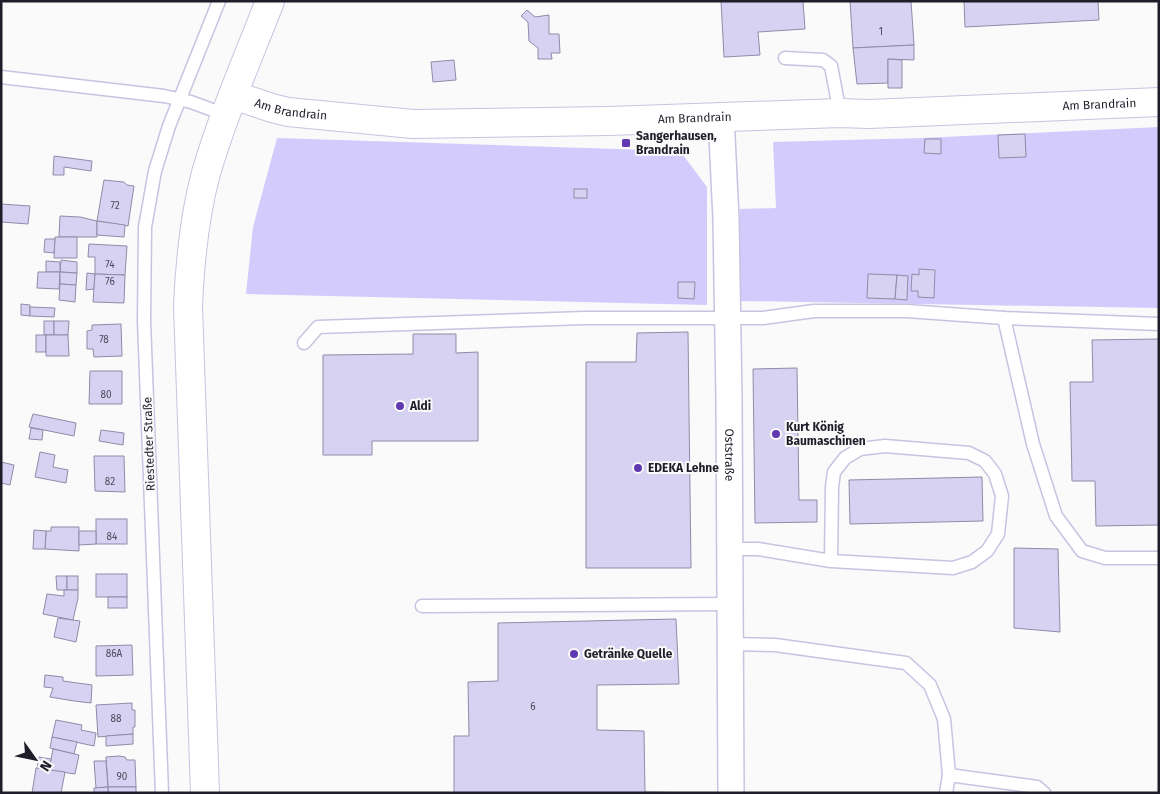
<svg xmlns="http://www.w3.org/2000/svg" width="1160" height="794" font-family="'Fira Sans',sans-serif">
  <rect width="100%" height="100%" fill="#fafafa"/>
  <g fill="#d2cbfc">
    <path d="M 1159,127 L 1159,308 L 740,301 L 740,209 L 776,208 L 773,142 L 922,138 Z"/>
    <path d="M 277,138 L 680,151 L 707,187 L 707,305 L 246,294 L 253,227 Z"/>
  </g>
  <g fill="#d7d2f1" stroke="#8f8ba8">
    <path d="M 721,1 L 803,1 L 805,29 L 758,32 L 760,55 L 724,57 Z"/>
    <path d="M 850,1 L 911,1 L 914,45 L 853,48 Z"/>
    <path d="M 964,1 L 1098,1 L 1099,20 L 965,27 Z"/>
    <path d="M 527,10 L 535,17 L 549,15 L 549,34 L 559,34 L 560,53 L 551,53 L 552,59 L 538,59 L 538,48 L 529,41 L 528,22 L 521,16 Z"/>
    <path d="M 914,45 L 914,60 L 888,59 L 888,83 L 857,84 L 853,48 Z"/>
    <path d="M 888,59 L 902,60 L 902,88 L 888,88 Z"/>
    <path d="M 454,60 L 456,80 L 433,82 L 431,62 Z"/>
    <path d="M 1025,134 L 1026,157 L 999,158 L 998,135 Z"/>
    <path d="M 925,139 L 941,139 L 941,154 L 924,153 Z"/>
    <path d="M 54,156 L 92,161 L 91,171 L 64,167 L 64,175 L 53,175 Z"/>
    <path d="M 104,180 L 124,182 L 127,185 L 134,186 L 128,226 L 97,221 Z"/>
    <rect x="574" y="189" width="13" height="9"/>
    <path d="M 1,204 L 30,206 L 28,224 L 1,222 Z"/>
    <path d="M 60,216 L 80,217 L 97,221 L 97,237 L 59,237 Z"/>
    <path d="M 97,221 L 125,225 L 124,237 L 97,235 Z"/>
    <path d="M 55,237 L 77,237 L 77,258 L 54,258 Z"/>
    <path d="M 45,239 L 55,239 L 54,253 L 44,252 Z"/>
    <path d="M 89,244 L 127,246 L 125,275 L 95,274 L 95,257 L 88,257 Z"/>
    <path d="M 61,260 L 77,262 L 77,273 L 60,272 Z"/>
    <path d="M 46,261 L 60,262 L 60,272 L 46,272 Z"/>
    <path d="M 919,269 L 935,270 L 934,298 L 918,297 L 918,291 L 911,291 L 912,274 L 919,275 Z"/>
    <path d="M 38,272 L 60,272 L 59,289 L 37,288 Z"/>
    <path d="M 60,272 L 77,273 L 76,285 L 60,284 Z"/>
    <path d="M 87,273 L 95,274 L 94,289 L 86,290 Z"/>
    <path d="M 95,274 L 125,275 L 124,303 L 93,302 Z"/>
    <path d="M 868,274 L 897,275 L 895,299 L 867,298 Z"/>
    <path d="M 897,275 L 908,276 L 907,300 L 895,299 Z"/>
    <path d="M 678,282 L 695,282 L 694,299 L 678,298 Z"/>
    <path d="M 60,284 L 76,285 L 75,302 L 59,300 Z"/>
    <path d="M 21,304 L 30,305 L 30,316 L 21,315 Z"/>
    <path d="M 30,307 L 55,308 L 54,317 L 30,316 Z"/>
    <rect x="44" y="321" width="10" height="14"/>
    <path d="M 54,321 L 69,321 L 68,335 L 54,335 Z"/>
    <path d="M 121,324 L 122,356 L 94,357 L 93,349 L 87,349 L 87,331 L 92,330 L 92,325 Z"/>
    <path d="M 688,332 L 691,568 L 586,568 L 586,362 L 636,362 L 637,333 Z"/>
    <path d="M 413,334 L 456,334 L 456,353 L 478,352 L 478,441 L 372,441 L 372,455 L 323,455 L 323,355 L 413,354 Z"/>
    <rect x="36" y="335" width="10" height="17"/>
    <path d="M 46,335 L 68,335 L 69,356 L 46,356 Z"/>
    <path d="M 1159,339 L 1159,525 L 1096,526 L 1095,481 L 1072,481 L 1070,382 L 1093,382 L 1092,340 Z"/>
    <path d="M 797,368 L 799,500 L 817,500 L 817,522 L 755,523 L 753,369 Z"/>
    <path d="M 90,371 L 122,371 L 122,404 L 89,404 Z"/>
    <path d="M 33,414 L 76,423 L 74,436 L 29,427 Z"/>
    <path d="M 31,428 L 43,430 L 42,440 L 29,439 Z"/>
    <path d="M 101,430 L 124,433 L 123,445 L 99,441 Z"/>
    <path d="M 40,452 L 55,455 L 53,467 L 68,470 L 66,483 L 35,477 Z"/>
    <path d="M 94,456 L 124,456 L 125,492 L 95,491 Z"/>
    <path d="M 1,462 L 14,465 L 10,485 L 1,483 Z"/>
    <path d="M 982,477 L 983,521 L 850,524 L 849,480 Z"/>
    <rect x="96" y="519" width="31" height="25"/>
    <path d="M 51,527 L 79,527 L 79,551 L 45,549 L 46,531 L 51,531 Z"/>
    <path d="M 34,530 L 46,531 L 45,549 L 33,549 Z"/>
    <path d="M 79,531 L 96,531 L 96,544 L 79,545 Z"/>
    <path d="M 1014,548 L 1058,549 L 1060,632 L 1014,628 Z"/>
    <rect x="96" y="574" width="31" height="23"/>
    <path d="M 56,576 L 67,576 L 67,590 L 57,590 Z"/>
    <rect x="67" y="576" width="11" height="14"/>
    <path d="M 64,590 L 78,590 L 78,598 L 73,620 L 43,614 L 47,594 L 64,596 Z"/>
    <rect x="108" y="597" width="19" height="11"/>
    <path d="M 58,618 L 80,621 L 76,642 L 54,637 Z"/>
    <path d="M 676,619 L 679,684 L 597,685 L 597,730 L 644,731 L 645,792 L 706,793 L 454,793 L 454,736 L 469,736 L 468,682 L 498,681 L 498,623 Z"/>
    <path d="M 132,645 L 133,675 L 96,676 L 96,646 Z"/>
    <path d="M 45,675 L 63,677 L 63,681 L 92,685 L 91,703 L 74,701 L 50,697 L 53,688 L 44,687 Z"/>
    <path d="M 132,703 L 132,710 L 135,710 L 135,727 L 133,727 L 133,734 L 98,737 L 96,705 Z"/>
    <path d="M 56,720 L 82,725 L 81,730 L 96,733 L 94,746 L 52,737 Z"/>
    <path d="M 133,734 L 133,744 L 106,746 L 106,736 Z"/>
    <path d="M 52,737 L 77,742 L 74,754 L 50,748 Z"/>
    <path d="M 53,749 L 79,755 L 75,774 L 49,770 Z"/>
    <path d="M 119,756 L 125,757 L 127,760 L 135,760 L 136,787 L 108,787 L 106,757 Z"/>
    <path d="M 39,757 L 51,759 L 49,770 L 37,768 Z"/>
    <path d="M 94,761 L 106,761 L 108,787 L 96,788 Z"/>
    <path d="M 36,768 L 65,772 L 61,793 L 32,793 Z"/>
    <rect x="108" y="787" width="28" height="6"/>
    <path d="M 108,787 L 108,793 L 94,793 L 94,788 Z"/>
  </g>
  <g fill="none" stroke-linecap="round" stroke-linejoin="round">
    <g stroke="#c7c3e1" stroke-width="15">
      <g id="lane">
        <path d="M 785,58 L 823,60 L 831,66 L 840,113"/>
        <path d="M 1,77 L 164,96 L 191,102 L 226,115"/>
        <path d="M 1004,318 L 1033,444 L 1056,516 L 1082,551 L 1105,558 L 1159,558"/>
        <path d="M 304,343 L 318,327 L 585,318 L 763,318 L 814,311 L 907,311 L 1004,318 L 1159,324"/>
        <path d="M 729,549 L 758,549 L 831,561 L 953,568 L 972,562 L 987,551 L 998,534 L 1002,496 L 995,474 L 985,461 L 969,453 L 885,446 L 860,449 L 845,458 L 834,472 L 832,487 L 831,561"/>
        <path d="M 422,606 L 729,604"/>
        <path d="M 731,644 L 775,645 L 906,663 L 930,685 L 944,719 L 949,775 L 946,793"/>
        <path d="M 949,775 L 1037,787 L 1044,793"/>
        <path d="M 162,793 L 144,321 L 145,227 L 155,171 L 169,126 L 219,1"/>
      </g>
    </g>
    <g stroke="#c7c3e1" stroke-width="28">
      <g id="street">
        <path id="s1" d="M 721,116 L 726,219 L 729,399 L 731,793"/>
      </g>
    </g>
    <g stroke="#c7c3e1" stroke-width="30">
      <g id="secondary">
        <path id="s2" d="M 233,95 L 272,108 L 288,112 L 413,124 L 609,121 L 840,113 L 869,114 L 1159,102"/>
        <path d="M 205,793 L 188,306 C 190,261 194,217 206,173 C 223,115 248,58 270,1"/>
      </g>
    </g>
    <use href="#lane" stroke="#fff" stroke-width="12"/>
    <use href="#street" stroke="#fff" stroke-width="25"/>
    <use href="#secondary" stroke="#fff" stroke-width="28"/>
  </g>
  <g fill="#5e39b1" stroke="#fafafa" stroke-width="2">
    <rect x="621" y="138" width="10" height="10" rx="2.5"/>
    <circle cx="400" cy="406" r="5"/>
    <circle cx="776" cy="434" r="5"/>
    <circle cx="638" cy="468" r="5"/>
    <circle cx="574" cy="654" r="5"/>
  </g>
  <g text-anchor="middle" dominant-baseline="central" stroke-width="4" stroke-linejoin="round" paint-order="stroke">
    <g font-size="10" fill="#4d4a5b">
      <text x="881" y="32">1</text>
      <text x="115" y="206">72</text>
      <text x="110" y="265">74</text>
      <text x="110" y="282">76</text>
      <text x="104" y="340">78</text>
      <text x="106" y="395">80</text>
      <text x="110" y="482">82</text>
      <text x="112" y="537">84</text>
      <text x="114" y="654">86A</text>
      <text x="533" y="707">6</text>
      <text x="116" y="719">88</text>
      <text x="122" y="777">90</text>
    </g>
    <g font-size="12" fill="#1f1d29" stroke="#fafafa">
      <text stroke="none"><textPath href="#s2" startOffset="870">Am Brandrain</textPath></text>
      <text stroke="none"><textPath href="#s2" startOffset="60">Am Brandrain</textPath></text>
      <text stroke="none"><textPath href="#s2" startOffset="465">Am Brandrain</textPath></text>
      <text transform="translate(149 444) rotate(-92)">Riestedter Straße</text>
      <text stroke="none"><textPath href="#s1" startOffset="339">Oststraße</textPath></text>
    </g>
    <g font-size="12" font-weight="bold" fill="#1f1d29" stroke="#fafafa" text-anchor="start">
      <text x="636" y="136">Sangerhausen,<tspan x="636" dy="14">Brandrain</tspan></text>
      <text x="410" y="406">Aldi</text>
      <text x="786" y="427">Kurt König<tspan x="786" dy="14">Baumaschinen</tspan></text>
      <text x="648" y="468">EDEKA Lehne</text>
      <text x="584" y="654">Getränke Quelle</text>
    </g>
  </g>
  <rect width="1160" height="794" fill="none" stroke="#1f1d29" stroke-width="5"/>
  <g transform="translate(35 759) rotate(123)" stroke="#fafafa" stroke-width="4" paint-order="stroke">
  <path d="M0-4L9 19L0 12L-9 19Z" fill="#1f1d29"/>
  <text y="-8" font-size="14" font-weight="bold" text-anchor="middle" fill="#1f1d29">N</text>
  </g>
</svg>
